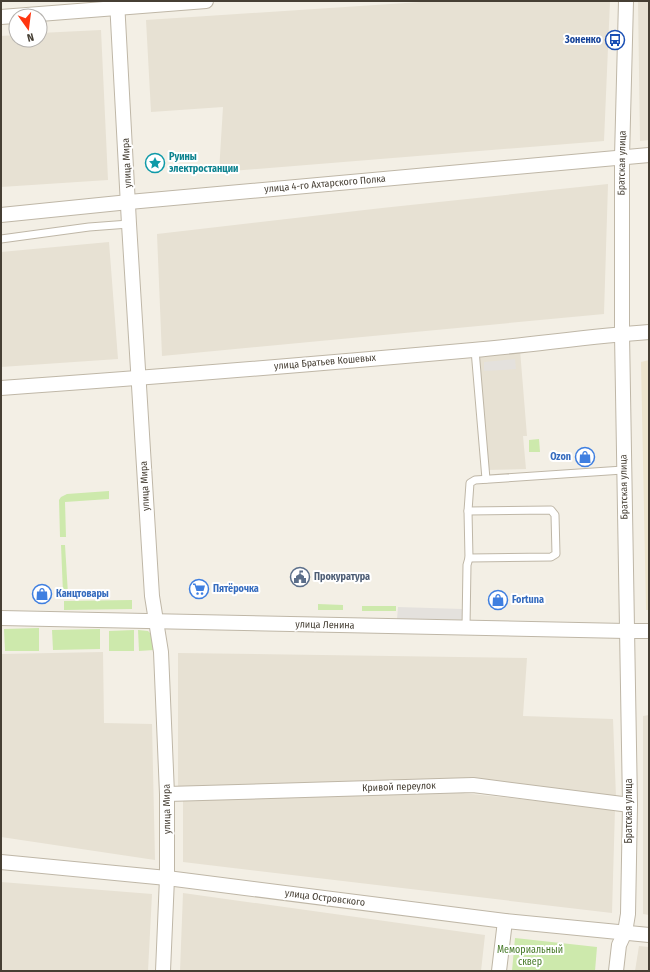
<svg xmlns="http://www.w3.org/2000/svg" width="650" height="972" font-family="'Fira Sans Condensed',sans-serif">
  <rect width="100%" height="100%" fill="#f3efe5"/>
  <g fill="#e7e1d3">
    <path d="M 436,1 L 610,1 L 604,141 L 219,172 L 223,107 L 151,112 L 146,20 Z"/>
    <path d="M 638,1 L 649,1 L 649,140 L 640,141 Z"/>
    <path d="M 101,30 L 108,180 L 1,187 L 1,36 L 16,35 L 16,40 L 40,40 L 40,33 Z"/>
    <path d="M 608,184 L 604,314 L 162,356 L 157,234 L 382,208 Z"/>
    <path d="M 109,242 L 118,359 L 1,367 L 1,252 Z"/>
    <path d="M 520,350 L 527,436 L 523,436 L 526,469 L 484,470 L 475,355 Z"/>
    <path d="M 103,652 L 104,723 L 152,724 L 155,860 L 1,837 L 1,654 Z"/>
    <path d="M 178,653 L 527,658 L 523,716 L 613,719 L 616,797 L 478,780 L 178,787 Z"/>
    <path d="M 649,715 L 649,915 L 643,914 L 643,716 Z"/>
    <path d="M 462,793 L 615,809 L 612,913 L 183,862 L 183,800 Z"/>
    <path d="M 1,882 L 152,894 L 148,971 L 1,971 Z"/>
    <path d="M 183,893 L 485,935 L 481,971 L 180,971 Z"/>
    <path d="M 639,946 L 649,947 L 649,971 L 635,971 Z"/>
  </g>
  <path fill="#ede5ce" d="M 649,360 L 649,610 L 646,610 L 641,362 Z"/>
  <g fill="#cde9ac">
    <path d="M 539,439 L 540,452 L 529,452 L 529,440 Z"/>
    <path d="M 109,491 L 109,499 L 65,502 L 66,537 L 60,537 L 59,500 L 61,497 L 67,494 Z"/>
    <path d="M 61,545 L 65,545 L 68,594 L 63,593 Z"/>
    <path d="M 132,600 L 132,609 L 64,610 L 64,601 Z"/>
    <path d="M 318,604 L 343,605 L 343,610 L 318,610 Z"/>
    <rect x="362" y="606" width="34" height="5"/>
    <path d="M 39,628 L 39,651 L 5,651 L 4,629 Z"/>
    <path d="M 100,629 L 100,649 L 53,650 L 52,630 Z"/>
    <path d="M 134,630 L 134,651 L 109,651 L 109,631 Z"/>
    <path d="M 138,630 L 148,631 L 151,634 L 154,650 L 139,651 Z"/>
    <path d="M 515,938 L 597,947 L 595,971 L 512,971 Z"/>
  </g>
  <g fill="#e4e1dd">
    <path d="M 515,359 L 516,369 L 484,371 L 484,362 Z"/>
    <path d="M 398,607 L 462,609 L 462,620 L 397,619 Z"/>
  </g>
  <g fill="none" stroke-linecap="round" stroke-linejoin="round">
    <g stroke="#bfb7a7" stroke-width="9">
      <g id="service">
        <path d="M 1,239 L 89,227 L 129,224"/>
        <path d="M 475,350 L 486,479"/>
        <path d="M 468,511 L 551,510 L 555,515 L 556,554 L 551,557 L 469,558"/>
        <path d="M 466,627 L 467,565 L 469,558 L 468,511 L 470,483 L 475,480 L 623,470"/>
      </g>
    </g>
    <g stroke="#bfb7a7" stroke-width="16">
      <g id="minor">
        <path d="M 117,1 L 129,224 L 152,596 L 161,652 L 167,794 L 167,878 L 163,971"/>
        <path d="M 1,17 L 206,1"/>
        <path d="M 1,215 L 129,202 L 649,155"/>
        <path d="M 1,388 C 159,377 316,364 473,350 C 532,345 590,336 649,332"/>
        <path d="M 1,618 L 626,631 L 649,631"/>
        <path d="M 167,794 L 473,785 L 630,805"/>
        <path d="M 1,862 L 167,878 L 505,921 L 649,935"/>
        <path d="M 499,971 L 505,921"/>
        <path d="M 616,971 L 619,945 L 625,932 L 628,914 L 630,805 L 622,334 L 622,157 L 626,1"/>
      </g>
    </g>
    <use href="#service" stroke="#fff" stroke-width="7"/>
    <use href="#minor" stroke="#fff" stroke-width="14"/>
  </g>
  <defs>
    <g id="bus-ring" transform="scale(1)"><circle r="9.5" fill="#fff" stroke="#1a4fb4" stroke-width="1.5"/><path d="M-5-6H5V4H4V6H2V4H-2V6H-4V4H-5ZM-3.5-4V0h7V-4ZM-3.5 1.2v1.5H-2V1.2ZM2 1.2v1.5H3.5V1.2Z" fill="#1a4fb4"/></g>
    <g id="sight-ring" transform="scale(1)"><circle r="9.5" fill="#fff" stroke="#0f9aa8" stroke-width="1.5"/><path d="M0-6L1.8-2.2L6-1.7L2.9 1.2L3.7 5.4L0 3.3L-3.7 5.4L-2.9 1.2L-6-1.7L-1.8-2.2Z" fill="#0f9aa8"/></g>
    <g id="shop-ring" transform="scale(1)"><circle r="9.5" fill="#fff" stroke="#3f7fe0" stroke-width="1.5"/><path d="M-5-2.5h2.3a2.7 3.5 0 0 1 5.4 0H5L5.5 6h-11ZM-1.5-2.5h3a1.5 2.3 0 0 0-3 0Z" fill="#3f7fe0"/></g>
    <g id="civic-ring" transform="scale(1)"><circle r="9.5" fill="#fff" stroke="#5c6f8a" stroke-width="1.5"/><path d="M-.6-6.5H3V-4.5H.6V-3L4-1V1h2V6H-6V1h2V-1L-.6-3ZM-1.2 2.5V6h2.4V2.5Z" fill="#5c6f8a"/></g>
    <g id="supermarket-ring" transform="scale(1)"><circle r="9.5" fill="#fff" stroke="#3f7fe0" stroke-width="1.5"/><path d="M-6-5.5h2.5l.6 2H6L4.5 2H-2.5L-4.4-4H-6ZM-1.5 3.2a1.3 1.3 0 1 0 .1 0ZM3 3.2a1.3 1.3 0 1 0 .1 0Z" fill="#3f7fe0"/></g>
  </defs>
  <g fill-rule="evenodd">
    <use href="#bus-ring" x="615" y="40"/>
    <use href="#sight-ring" x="155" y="163"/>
    <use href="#shop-ring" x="585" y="457"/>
    <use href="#civic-ring" x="300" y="577"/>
    <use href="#supermarket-ring" x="199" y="589"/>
    <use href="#shop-ring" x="42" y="594"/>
    <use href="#shop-ring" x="498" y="600"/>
  </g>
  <g text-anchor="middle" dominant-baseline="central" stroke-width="4" stroke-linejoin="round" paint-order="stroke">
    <g font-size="10" font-weight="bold" fill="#164399" stroke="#fff" text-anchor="end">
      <text x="601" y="40">Зоненко</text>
    </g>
    <g font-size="10" font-weight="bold" fill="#0d838f" stroke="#fff" text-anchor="start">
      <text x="169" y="157">Руины<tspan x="169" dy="12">электростанции</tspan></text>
    </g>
    <g font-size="10" fill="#463f34" stroke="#fff">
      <text transform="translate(127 163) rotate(-93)">улица Мира</text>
      <text transform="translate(622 163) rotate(-89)">Братская улица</text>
      <text transform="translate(325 184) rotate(-5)">улица 4-го Ахтарского Полка</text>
      <text transform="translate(325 362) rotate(-5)">улица Братьев Кошевых</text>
      <text transform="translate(145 486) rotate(-93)">улица Мира</text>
      <text transform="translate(624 487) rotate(-91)">Братская улица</text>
      <text transform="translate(325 625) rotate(1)">улица Ленина</text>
      <text transform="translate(399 787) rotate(-2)">Кривой переулок</text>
      <text transform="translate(167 809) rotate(-91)">улица Мира</text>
      <text transform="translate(629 811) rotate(-90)">Братская улица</text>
      <text transform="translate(325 898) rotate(7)">улица Островского</text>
    </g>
    <g font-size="10" font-weight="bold" fill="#366cbe" stroke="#fff" text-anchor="start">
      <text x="571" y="457" text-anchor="end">Ozon</text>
      <text x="213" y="589">Пятёрочка</text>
      <text x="56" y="594">Канцтовары</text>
      <text x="512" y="600">Fortuna</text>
    </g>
    <g font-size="10" font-weight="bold" fill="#4e5e75" stroke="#fff" text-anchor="start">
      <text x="314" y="577">Прокуратура</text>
    </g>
    <g font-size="10" fill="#457926" stroke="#fff">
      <text x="530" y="950">Мемориальный<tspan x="530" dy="12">сквер</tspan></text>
    </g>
  </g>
  <rect width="650" height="972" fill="none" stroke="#463f34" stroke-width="4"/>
  <g transform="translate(28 28) rotate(166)"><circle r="19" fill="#ffffff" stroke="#b5b2ae"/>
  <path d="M0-3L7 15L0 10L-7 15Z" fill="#ff3610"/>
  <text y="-6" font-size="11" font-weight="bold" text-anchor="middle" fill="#463f34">N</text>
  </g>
</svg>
